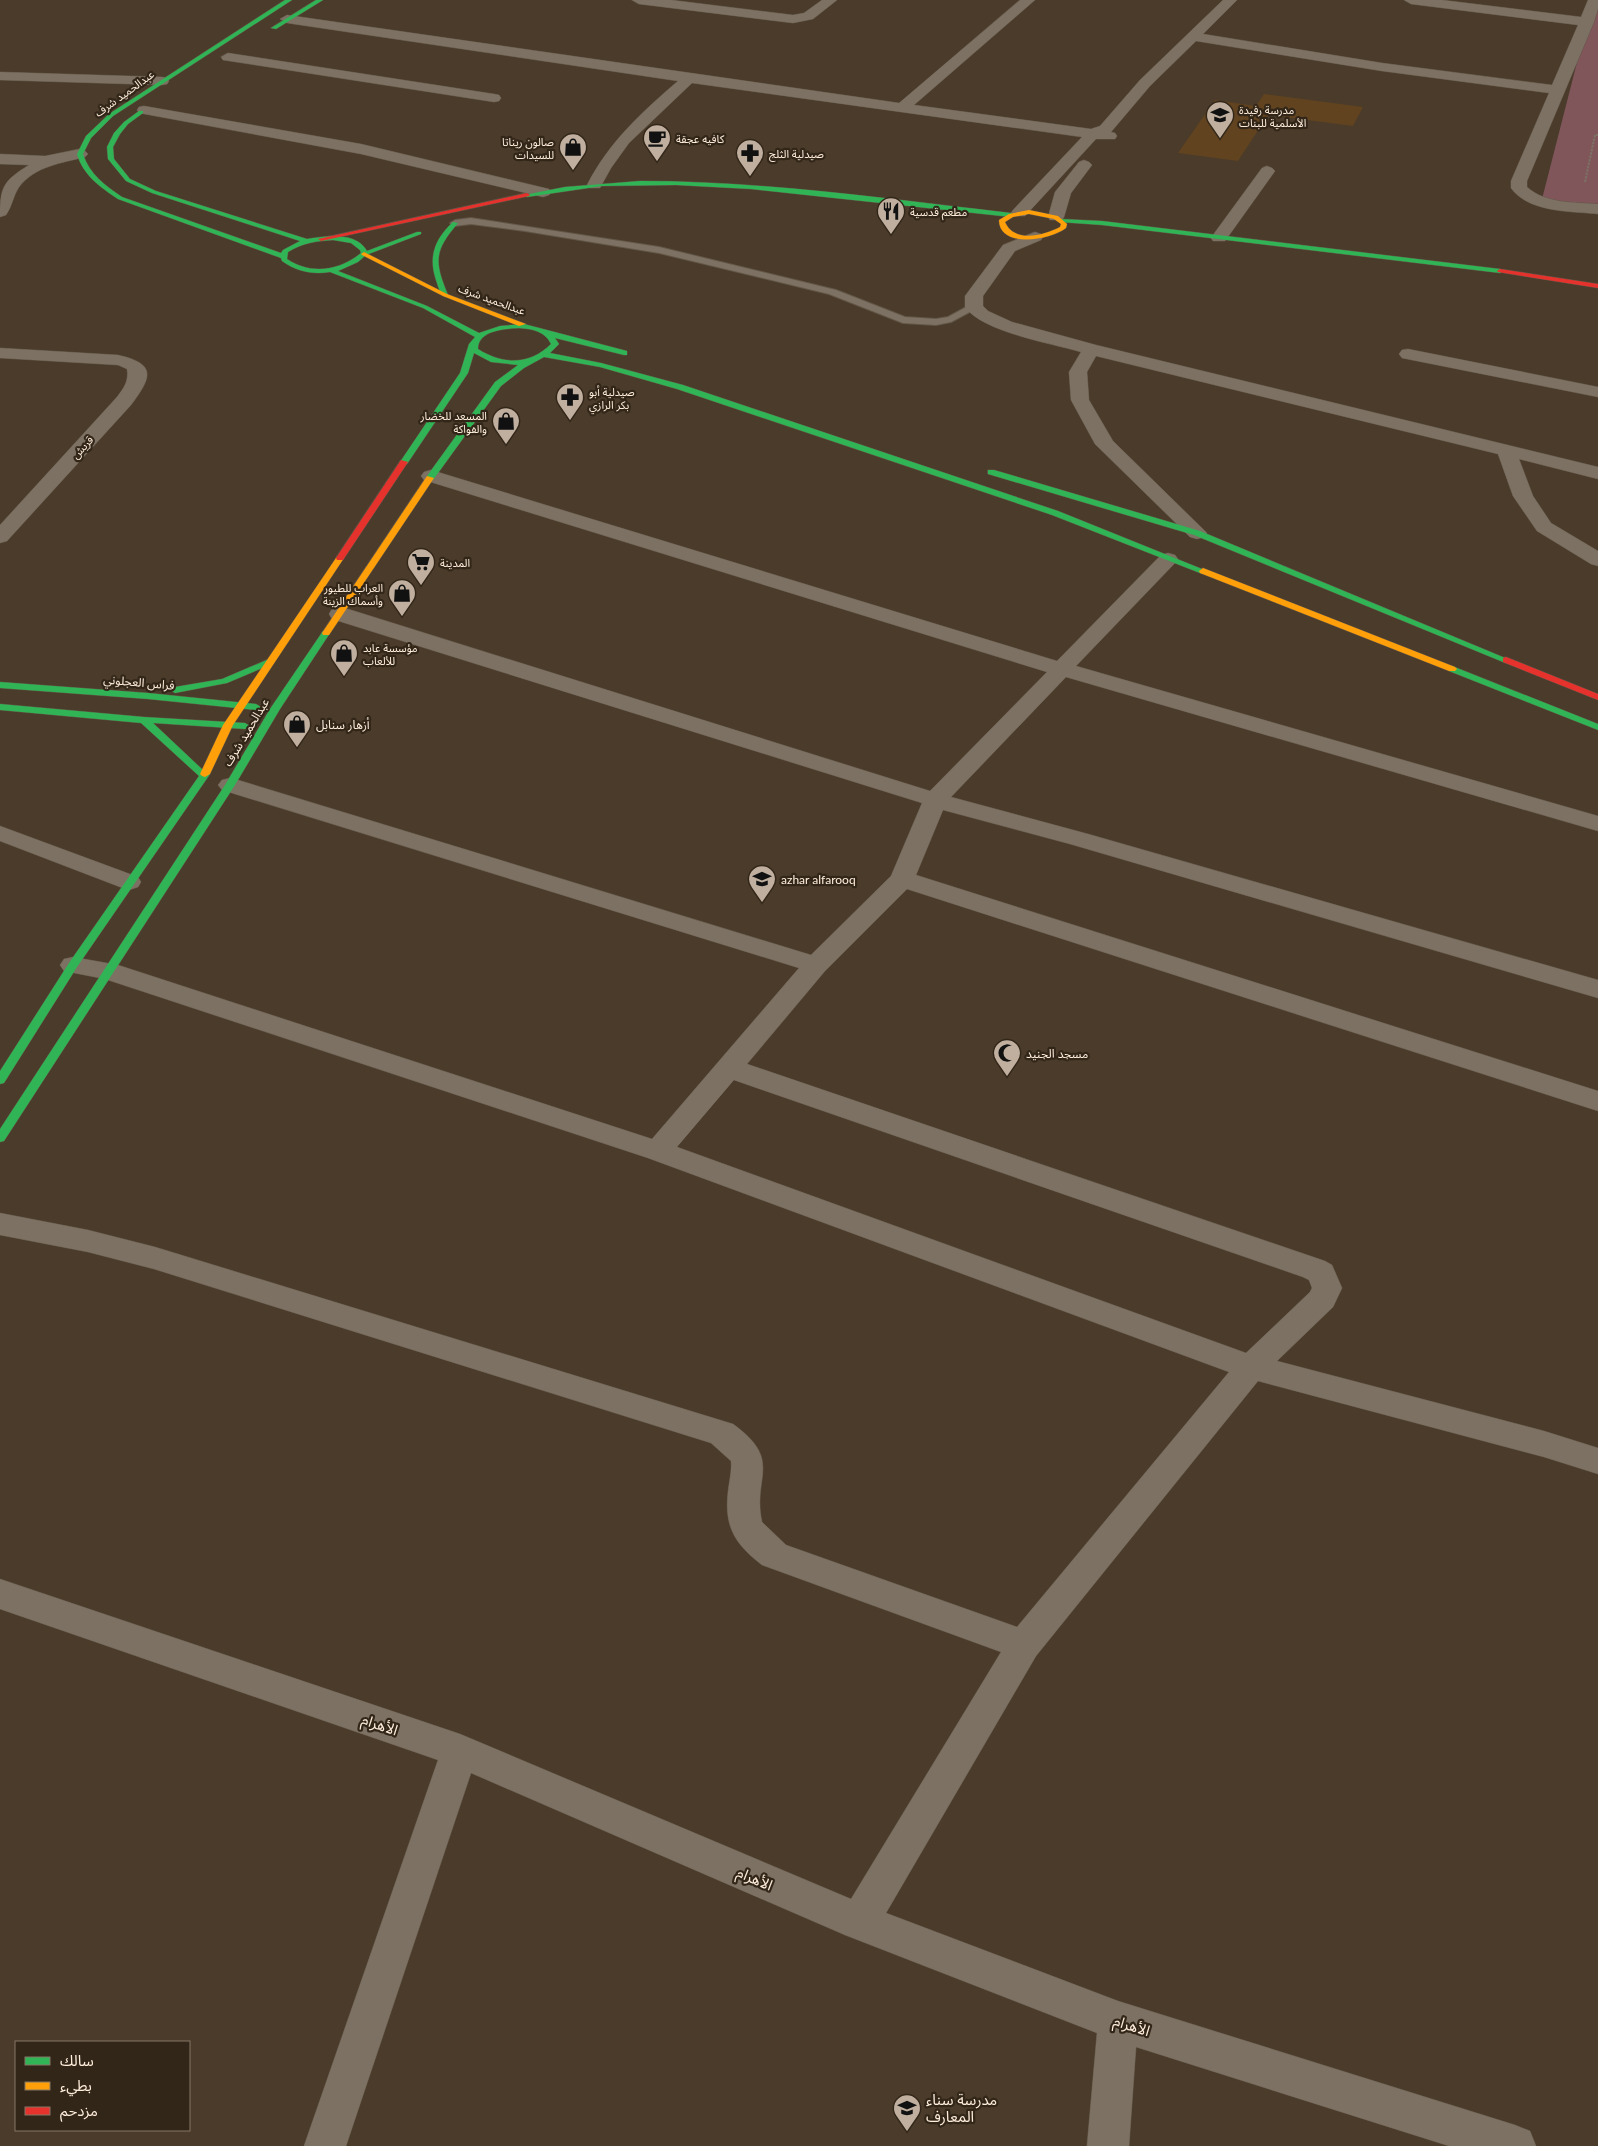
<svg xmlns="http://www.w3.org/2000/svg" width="1598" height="2146" font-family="Lato,'Noto Sans Arabic',sans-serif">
  <rect width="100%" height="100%" fill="#4a3b2a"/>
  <path fill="#614320" d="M 1264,94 L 1363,107 L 1353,126 L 1268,115 L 1238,161 L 1178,153 L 1215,100 L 1256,106 Z"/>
  <path fill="#80565b" d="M 1593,0 L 1598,0 L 1598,208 L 1542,199 Z"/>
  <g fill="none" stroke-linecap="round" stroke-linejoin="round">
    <g stroke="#635748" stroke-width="2">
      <path id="lane" d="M 471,218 L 659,247 L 836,290 L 905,317 L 936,319 L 948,317 L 970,305 L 974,304 L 979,307 L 951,322 L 936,325 L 903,323 L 829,294 L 659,253 L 525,231 L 471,224 L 455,226 L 450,223 L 455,220 Z"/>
    </g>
    <g stroke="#635748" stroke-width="1">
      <g id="street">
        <path d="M 632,0 L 671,0 L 793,15 L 804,13 L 822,0 L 837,0 L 813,19 L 793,23 L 639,4 Z"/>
        <path d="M 1020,0 L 1035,0 L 914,105 L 1091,129 L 1100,126 L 1140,80 L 1223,0 L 1237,0 L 1203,34 L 1382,63 L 1552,85 L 1578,25 L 1411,4 L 1404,0 L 1442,0 L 1581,17 L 1588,0 L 1598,0 L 1598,9 L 1594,22 L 1527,181 L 1527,187 C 1546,204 1574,202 1598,204 L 1598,214 C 1571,211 1529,213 1511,188 L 1511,181 L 1549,93 L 1382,71 L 1196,41 L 1150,86 L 1111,132 L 1115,133 L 1117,136 L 1115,139 L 1096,139 L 1025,216 L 1013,216 L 1011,213 L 1013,210 L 1082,137 L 692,83 L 629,143 L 611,168 L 600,188 L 590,188 L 587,185 C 609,142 642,112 678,81 L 287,23 L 280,19 L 287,15 L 899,103 Z"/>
        <path d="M 228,53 L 494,94 L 499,95 L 501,98 L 499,101 L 494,102 L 223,60 L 221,57 Z"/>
        <path d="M 0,72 L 162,77 L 167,78 L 169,81 L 167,84 L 162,85 L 0,80 Z"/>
        <path d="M 144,106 L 361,144 L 549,189 L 551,192 L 549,195 L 543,197 L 361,154 L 139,113 L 137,110 L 139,107 Z"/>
        <path d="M 80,149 L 85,151 L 88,154 L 85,157 C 62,163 35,166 19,187 C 13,196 12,207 6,215 L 0,217 C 0,187 3,181 29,165 L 0,164 L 0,154 L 45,156 Z"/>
        <path d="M 1084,160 L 1089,162 L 1092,165 L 1071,193 L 1064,217 L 1062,220 L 1050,220 L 1048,217 L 1055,192 L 1079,162 Z"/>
        <path d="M 1267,166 L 1272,168 L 1275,171 L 1225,241 L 1213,241 L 1211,238 L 1213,235 L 1262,168 Z"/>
        <path d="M 1035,232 L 1041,234 L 1043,237 L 1041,240 L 1015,251 L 983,296 L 983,306 L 988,311 L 1012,322 L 1096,345 L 1598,467 L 1598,479 L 1519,459 L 1533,496 L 1551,523 L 1598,551 L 1598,566 L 1591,564 L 1537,531 L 1513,496 L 1498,454 L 1096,356 L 1087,372 L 1089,400 L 1113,441 L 1207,533 L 1204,537 L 1197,539 L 1190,537 L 1095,444 L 1071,400 L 1069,372 L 1081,352 C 1050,343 983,332 965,307 L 965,296 L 1003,245 Z"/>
        <path d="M 0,348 L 118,355 C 157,364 152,377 131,405 L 7,541 L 0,543 L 0,525 L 117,397 C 124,388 129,381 127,369 L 118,365 L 0,358 Z"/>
        <path d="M 1408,349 L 1598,387 L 1598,397 L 1402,358 L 1399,354 L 1402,350 Z"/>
        <path d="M 431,470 L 1057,661 L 1161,555 L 1168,553 L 1175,555 L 1178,559 L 1175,563 L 1076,666 L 1598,816 L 1598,831 L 1066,677 L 951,797 L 1088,834 L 1598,980 L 1598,998 L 1070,844 L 943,810 L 916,875 L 1598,1091 L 1598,1111 L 907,889 L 825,971 L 747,1064 L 1325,1261 L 1332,1265 L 1342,1288 L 1333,1307 L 1277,1361 L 1544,1431 L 1598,1448 L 1598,1474 L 1544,1457 L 1258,1381 L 1036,1656 L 886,1913 L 1118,2001 L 1515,2125 L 1530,2131 L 1536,2146 L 1449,2146 L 1136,2047 L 1129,2146 L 1087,2146 L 1097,2033 L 845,1935 L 471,1773 L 346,2146 L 304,2146 L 438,1760 L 0,1609 L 0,1579 L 460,1734 L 851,1899 L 1001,1652 L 762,1565 C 735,1544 724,1527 728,1492 C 729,1482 732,1471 731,1461 L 711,1443 L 154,1269 L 88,1252 L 0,1235 L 0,1213 L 88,1230 L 155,1247 L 733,1424 C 784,1461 752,1476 762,1522 L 786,1545 L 1017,1627 L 1229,1372 L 648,1158 L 105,979 L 64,971 L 60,965 L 64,959 L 73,957 L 118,965 L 652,1139 L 799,968 L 222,790 L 218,785 L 222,780 L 230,778 L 238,780 L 811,955 L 891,876 L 922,803 L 332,619 L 329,614 L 332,609 L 340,608 L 348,609 L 930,791 L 1047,672 L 424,480 L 421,476 L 424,472 ZM 734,1080 L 1303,1277 L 1309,1280 L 1312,1288 L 1310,1292 L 1246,1353 L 677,1147 Z"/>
        <path d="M 0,826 L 138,877 L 141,882 L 138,887 L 129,890 L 120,887 L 0,841 Z"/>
      </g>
    </g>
    <g stroke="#635748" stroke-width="1">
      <g id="fast">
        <path d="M 285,0 L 292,0 L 113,116 L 91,138 L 83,154 C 90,175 105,185 122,197 L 281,253 L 283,250 L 300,241 L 152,193 L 126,181 L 108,159 L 107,147 L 114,133 L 124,122 L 139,111 L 143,111 L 143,113 L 128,124 L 120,134 L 113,147 L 114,159 L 130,179 L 156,191 L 307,239 C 325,236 356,231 367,251 L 417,232 L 421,232 L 421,234 L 366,255 L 358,262 L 338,271 L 427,306 L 479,333 L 500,326 L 524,324 L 627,351 L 627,355 L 624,355 L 555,338 L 559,344 L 550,353 L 601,363 L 683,385 L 1058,511 L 1207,571 L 1203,574 L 1200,573 L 1052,515 L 677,389 L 600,367 L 544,357 L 524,368 L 501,386 L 433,480 L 427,480 L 427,476 L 495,382 L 518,365 L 491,362 L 474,353 L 468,373 L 407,464 L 401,464 L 400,462 L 460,373 L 469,344 L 475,337 L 423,308 L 330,272 C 312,275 296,271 282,261 L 281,258 L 118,199 C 100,187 83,175 77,154 L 86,136 L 109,114 ZM 333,240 L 351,243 L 360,250 L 361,253 C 339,271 311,275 287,259 L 288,252 C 302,243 317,241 333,240 ZM 519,328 C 532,329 545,331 551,344 C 530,365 503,365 478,349 C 478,330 505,329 519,328 Z"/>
        <path d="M 316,0 L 323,0 L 276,29 L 271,28 Z"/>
        <path d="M 640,181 C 764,181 888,199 1011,213 L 1014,215 L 1011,217 L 751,189 L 676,185 L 602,186 L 527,197 L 524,195 L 565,187 Z"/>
        <path d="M 1061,219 L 1102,221 L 1500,269 L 1503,271 L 1500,273 L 1102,225 L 1059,222 L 1059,220 Z"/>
        <path d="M 453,222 L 458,223 C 434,251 434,261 448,295 L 445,297 C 440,294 438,286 436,280 C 428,256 435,239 453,222 Z"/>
        <path d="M 988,470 L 994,470 L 1200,531 L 1510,660 L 1506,663 L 1503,662 L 1194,535 L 988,474 Z"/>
        <path d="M 326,630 L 330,633 L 280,709 L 235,785 L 4,1141 L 0,1142 L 0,1129 L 225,785 L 270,709 L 323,631 Z"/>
        <path d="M 269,659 L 272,660 L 272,664 L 227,683 L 175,693 L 170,690 L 175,687 L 222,679 Z"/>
        <path d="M 1452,666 L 1598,724 L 1598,730 L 1449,671 L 1449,667 Z"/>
        <path d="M 0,682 L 148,693 L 256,704 L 261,707 L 256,710 L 148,699 L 0,688 Z"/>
        <path d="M 0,704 L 144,717 L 245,723 L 250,726 L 245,729 L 153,723 L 204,771 L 210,774 L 77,967 L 4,1083 L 0,1084 L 0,1071 L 69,963 L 199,776 L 141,723 L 0,710 Z"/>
      </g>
    </g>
    <g stroke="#635748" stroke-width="1">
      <g id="slow">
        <path d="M 1029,210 L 1058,216 L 1067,224 L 1066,228 C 1051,240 999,249 999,220 L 1009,214 ZM 1029,214 L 1054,219 L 1061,224 L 1060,227 C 1043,236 1014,243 1005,222 L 1013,217 Z"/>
        <path d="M 364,252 L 447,294 L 526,324 L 519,326 L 443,296 L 362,255 L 361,254 Z"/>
        <path d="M 427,476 L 434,478 L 329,635 L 323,635 L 322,633 Z"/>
        <path d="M 340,555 L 344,558 L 233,725 L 210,774 L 205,777 L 202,776 L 200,774 L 223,725 L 336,558 Z"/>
        <path d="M 1203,568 L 1455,667 L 1457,669 L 1455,671 L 1449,671 L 1200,573 L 1199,571 Z"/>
      </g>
    </g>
    <g stroke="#635748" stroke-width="1">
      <g id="jam">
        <path d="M 527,193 L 530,195 L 529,196 L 321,241 L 318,239 Z"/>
        <path d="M 1500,269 L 1598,284 L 1598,288 L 1498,272 L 1497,271 Z"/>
        <path d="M 401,460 L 408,462 L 343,560 L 337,560 L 336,558 Z"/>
        <path d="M 1506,657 L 1598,694 L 1598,700 L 1503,662 L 1503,658 Z"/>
      </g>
    </g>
    <path stroke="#7d7166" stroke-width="2" stroke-dasharray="2.5 1" stroke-linecap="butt" d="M 1585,182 L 1595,135 L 1598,135"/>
    <use href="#lane" fill="#7d7164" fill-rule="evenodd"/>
    <use href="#street" fill="#7d7164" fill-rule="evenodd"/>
    <use href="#fast" fill="#30b455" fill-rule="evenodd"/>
    <use href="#slow" fill="#ff9f0a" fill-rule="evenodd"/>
    <use href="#jam" fill="#e5322d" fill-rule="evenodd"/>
  </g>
  <defs>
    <g id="school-pin" transform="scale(1.4375)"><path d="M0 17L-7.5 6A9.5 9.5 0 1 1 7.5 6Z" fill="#c0af9e" stroke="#322619"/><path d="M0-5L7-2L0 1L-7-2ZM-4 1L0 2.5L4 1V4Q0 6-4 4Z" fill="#111"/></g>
    <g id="cafe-pin" transform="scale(1.4375)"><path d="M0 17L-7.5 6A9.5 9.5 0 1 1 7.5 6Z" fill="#c0af9e" stroke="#322619"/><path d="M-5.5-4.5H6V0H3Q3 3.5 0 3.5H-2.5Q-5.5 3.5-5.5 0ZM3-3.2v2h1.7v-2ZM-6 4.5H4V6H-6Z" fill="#111"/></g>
    <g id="shop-pin" transform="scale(1.4375)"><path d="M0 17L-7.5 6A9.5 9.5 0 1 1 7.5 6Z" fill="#c0af9e" stroke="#322619"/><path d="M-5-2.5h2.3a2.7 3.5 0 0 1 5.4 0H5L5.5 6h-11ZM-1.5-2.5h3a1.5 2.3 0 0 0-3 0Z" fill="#111"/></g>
    <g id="pharmacy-pin" transform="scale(1.4375)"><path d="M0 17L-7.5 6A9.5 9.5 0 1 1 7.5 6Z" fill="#c0af9e" stroke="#322619"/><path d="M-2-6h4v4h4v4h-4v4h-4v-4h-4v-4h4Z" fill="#111"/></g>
    <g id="restaurant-pin" transform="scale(1.4375)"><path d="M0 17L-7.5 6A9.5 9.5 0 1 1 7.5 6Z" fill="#c0af9e" stroke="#322619"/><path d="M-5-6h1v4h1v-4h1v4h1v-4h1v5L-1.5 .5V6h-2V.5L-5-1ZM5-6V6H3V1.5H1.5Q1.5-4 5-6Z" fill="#111"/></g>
    <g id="supermarket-pin" transform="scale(1.4375)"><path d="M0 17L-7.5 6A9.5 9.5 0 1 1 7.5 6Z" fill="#c0af9e" stroke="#322619"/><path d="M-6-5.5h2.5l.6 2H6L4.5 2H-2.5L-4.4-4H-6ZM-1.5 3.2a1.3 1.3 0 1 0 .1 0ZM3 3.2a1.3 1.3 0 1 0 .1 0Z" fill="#111"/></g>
    <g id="mosque-pin" transform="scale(1.4375)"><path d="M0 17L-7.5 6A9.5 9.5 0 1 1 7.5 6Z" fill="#c0af9e" stroke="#322619"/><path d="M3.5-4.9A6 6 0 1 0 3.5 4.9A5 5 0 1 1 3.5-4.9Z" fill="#111"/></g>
  </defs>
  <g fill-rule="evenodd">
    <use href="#school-pin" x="1220" y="115"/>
    <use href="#cafe-pin" x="657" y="138"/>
    <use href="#shop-pin" x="573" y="147"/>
    <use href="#pharmacy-pin" x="750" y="153"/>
    <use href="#restaurant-pin" x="891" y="211"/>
    <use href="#pharmacy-pin" x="570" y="397"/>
    <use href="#shop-pin" x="506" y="421"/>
    <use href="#supermarket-pin" x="421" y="562"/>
    <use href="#shop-pin" x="402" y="593"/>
    <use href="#shop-pin" x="344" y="653"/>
    <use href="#shop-pin" x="297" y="724"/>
    <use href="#school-pin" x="762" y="879"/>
    <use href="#mosque-pin" x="1007" y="1053"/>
    <use href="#school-pin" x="907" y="2108"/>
  </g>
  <g text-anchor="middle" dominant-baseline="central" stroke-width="4.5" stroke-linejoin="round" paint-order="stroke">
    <g font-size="11" fill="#ffeedc" stroke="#322619">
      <text transform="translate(124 93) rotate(-36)">عبدالحميد شرف</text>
      <text transform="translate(492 299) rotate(20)">عبدالحميد شرف</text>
      <text transform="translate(82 447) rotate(-48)">قريش</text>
    </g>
    <g font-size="11" fill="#ffeedc" stroke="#322619" text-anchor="start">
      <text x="1239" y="109">مدرسة رفيدة<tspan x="1239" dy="13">الأسلمية للبنات</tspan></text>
      <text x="676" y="138">كافيه عجقة</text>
      <text x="554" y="141" text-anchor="end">صالون ريناتا<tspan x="554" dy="13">للسيدات</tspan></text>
      <text x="769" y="153">صيدلية الثلج</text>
      <text x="910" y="211">مطعم قدسية</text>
      <text x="589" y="391">صيدلية أبو<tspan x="589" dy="13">بكر الرازي</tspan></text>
      <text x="487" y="415" text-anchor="end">المسعد للخضار<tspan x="487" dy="13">والفواكة</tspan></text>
      <text x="440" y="562">المدينة</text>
      <text x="383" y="587" text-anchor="end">العراب للطيور<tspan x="383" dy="13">وأسماك الزينة</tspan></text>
      <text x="363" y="647">مؤسسة عابد<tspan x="363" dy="13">للألعاب</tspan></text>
    </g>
    <g font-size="12" fill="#ffeedc" stroke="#322619">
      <text transform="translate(139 682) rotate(5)">فراس العجلوني</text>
      <text transform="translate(246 732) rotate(-59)">عبدالحميد شرف</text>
    </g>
    <g font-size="12" fill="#ffeedc" stroke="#322619" text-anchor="start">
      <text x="316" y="724">أزهار سنابل</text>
      <text x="781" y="879">azhar alfarooq</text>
      <text x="1026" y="1053">مسجد الجنيد</text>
    </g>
    <g font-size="15" fill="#ffeedc" stroke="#322619">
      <text transform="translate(380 1724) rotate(19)">الأهرام</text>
      <text transform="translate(755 1878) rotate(23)">الأهرام</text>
      <text transform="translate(1132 2025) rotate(18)">الأهرام</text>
    </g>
    <g font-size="15" fill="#ffeedc" stroke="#322619" text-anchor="start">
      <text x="926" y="2099">مدرسة سناء<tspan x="926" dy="17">المعارف</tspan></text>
    </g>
  </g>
  <rect x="15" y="2041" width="175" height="90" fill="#322619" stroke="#847667"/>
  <rect x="25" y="2057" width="25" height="8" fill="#30b455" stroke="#847667"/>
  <text x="60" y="2066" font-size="15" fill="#ffeedc">سالك</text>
  <rect x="25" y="2082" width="25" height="8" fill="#ff9f0a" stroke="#847667"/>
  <text x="60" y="2091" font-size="15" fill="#ffeedc">بطيء</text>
  <rect x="25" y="2107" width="25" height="8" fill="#e5322d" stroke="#847667"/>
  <text x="60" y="2116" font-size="15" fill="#ffeedc">مزدحم</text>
</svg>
